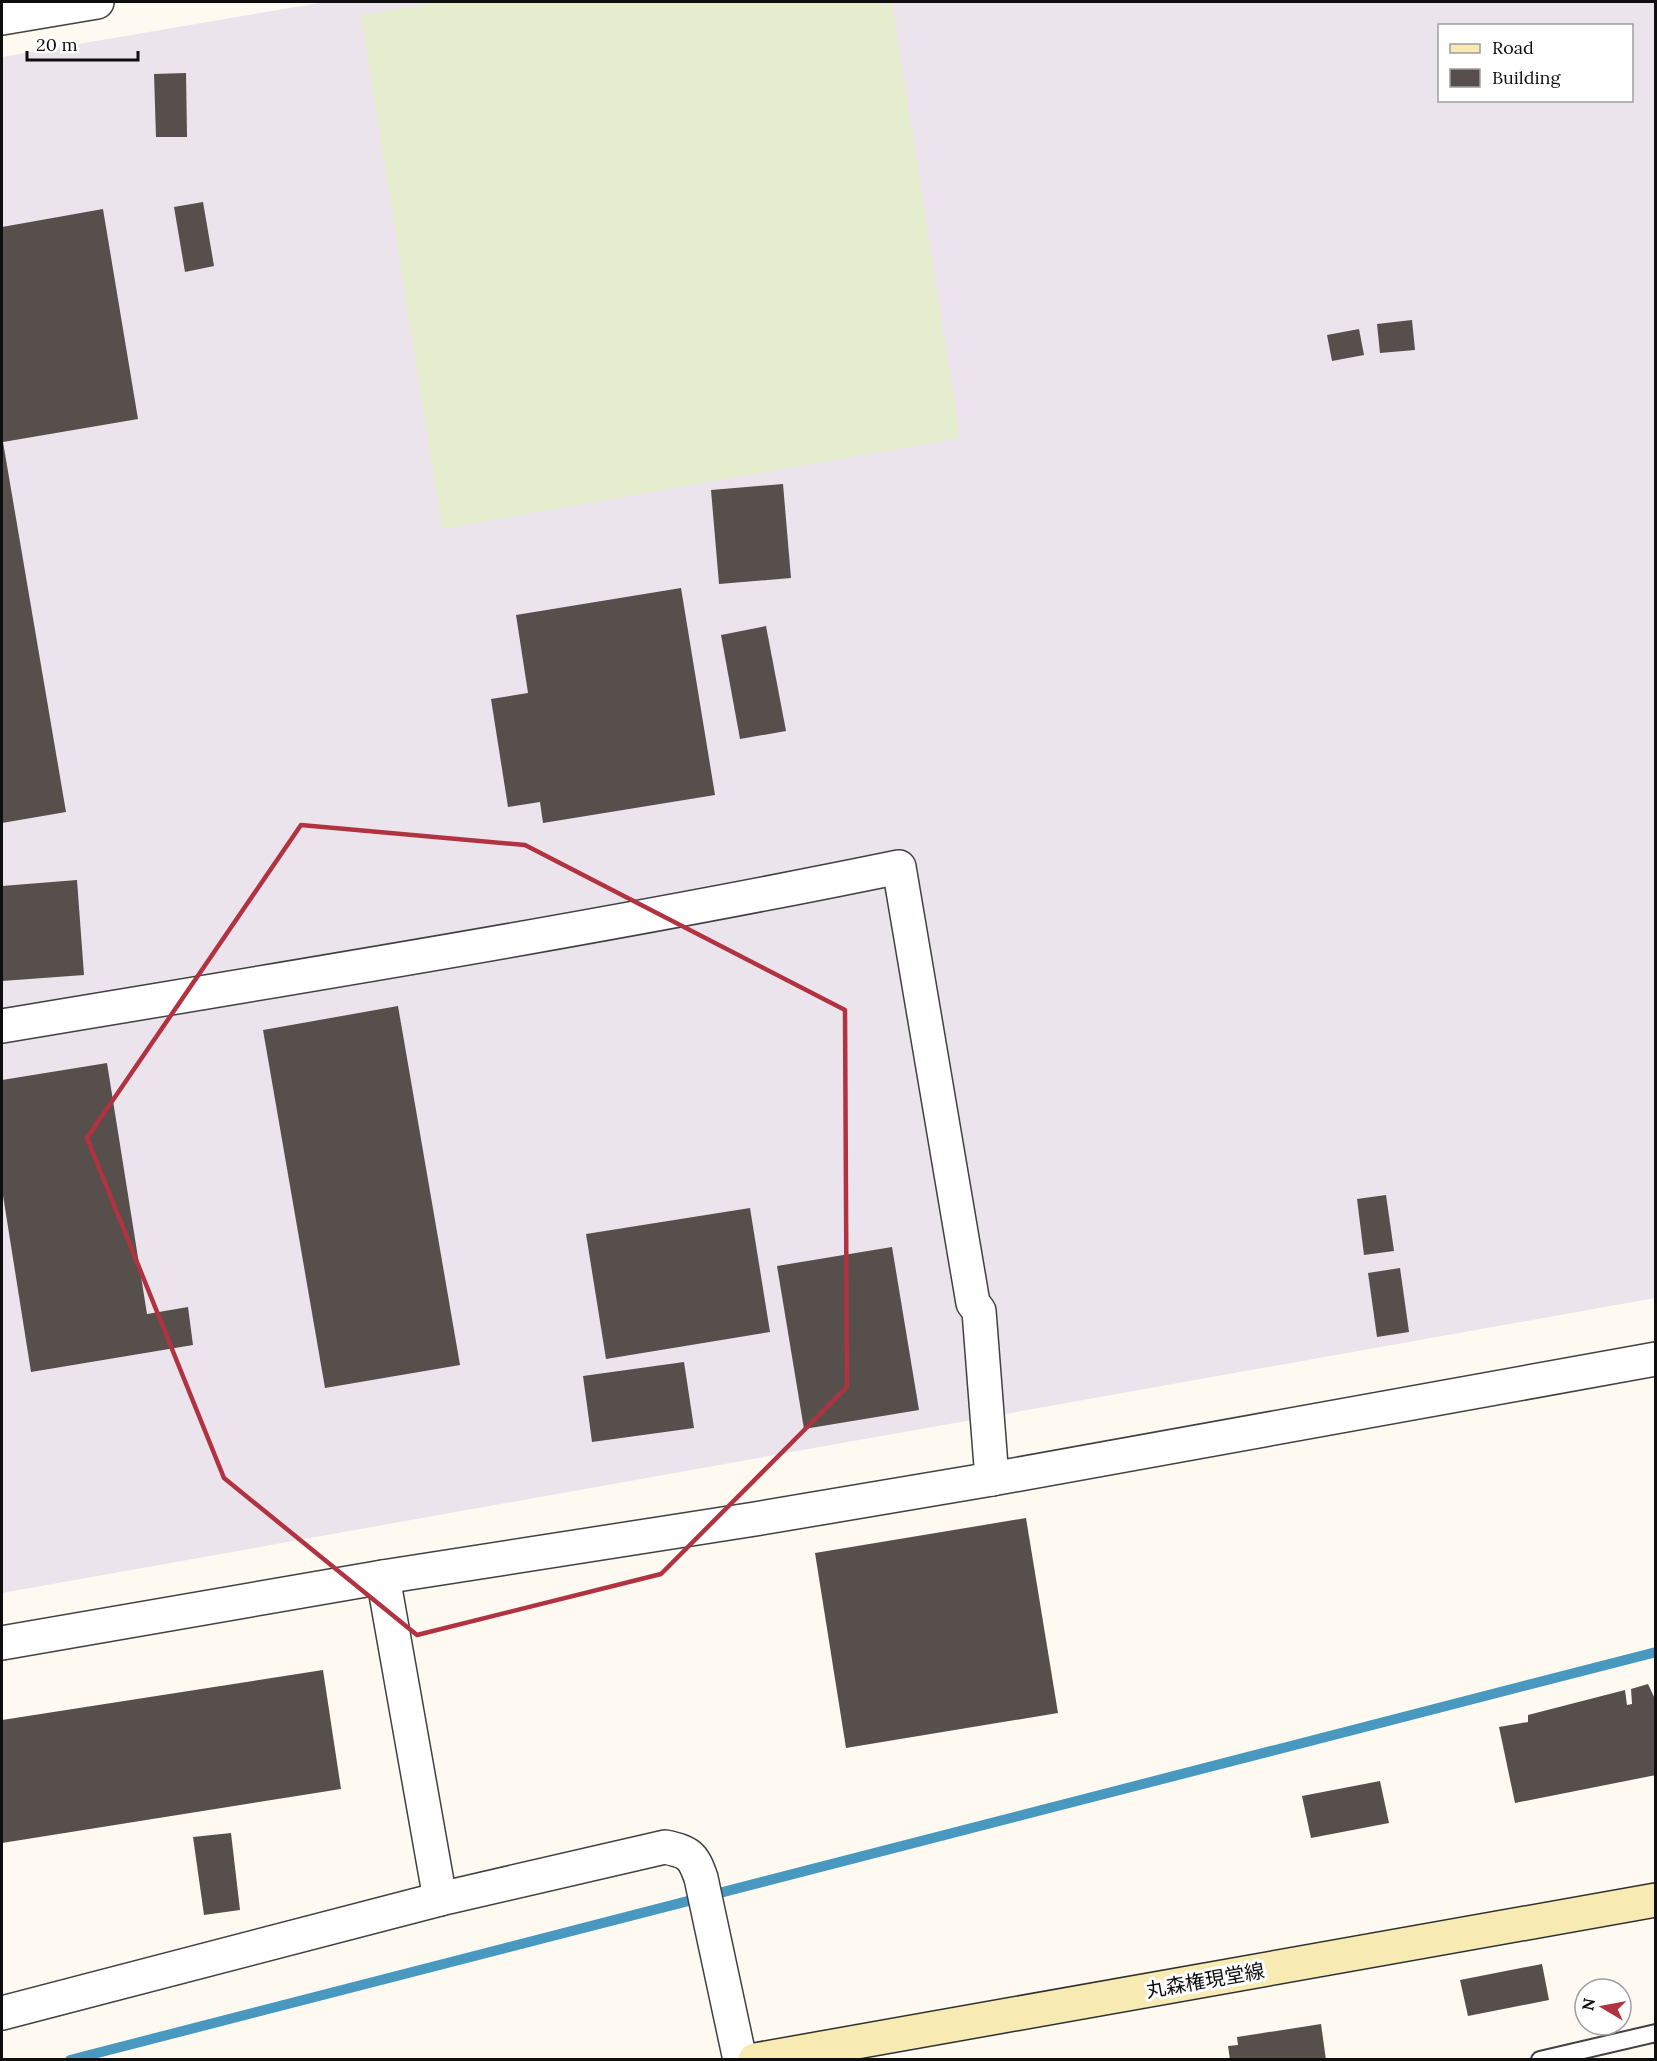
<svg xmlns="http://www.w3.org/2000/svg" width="1657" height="2061" font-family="Lora,'Noto Sans JP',serif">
  <rect width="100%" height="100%" fill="#fefaf1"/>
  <path fill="#ebe4ec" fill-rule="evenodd" d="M 325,2 L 1655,2 L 1655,1298 L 2,1593 L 2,57 ZM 1440,26 L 1632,26 L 1632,100 L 1440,100 Z"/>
  <path fill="#e5edce" d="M 443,2 L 892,2 L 960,438 L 442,529 L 361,15 Z"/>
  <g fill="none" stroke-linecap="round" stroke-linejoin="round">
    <path stroke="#4898c0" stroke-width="10" d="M 70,2060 L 1656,1652"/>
  </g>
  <g fill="#564f4c">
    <path d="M 186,73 L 187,137 L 156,137 L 154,74 Z"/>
    <path d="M 203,202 L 214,266 L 185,272 L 174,207 Z"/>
    <path d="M 103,209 L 138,419 L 3,442 L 66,812 L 2,823 L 2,227 Z"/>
    <path d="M 1412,320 L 1415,350 L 1380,353 L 1377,324 Z"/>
    <path d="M 1359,329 L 1364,355 L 1332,361 L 1327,335 Z"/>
    <path d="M 783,484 L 791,578 L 719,584 L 711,490 Z"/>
    <path d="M 681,588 L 715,795 L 543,823 L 540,802 L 508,807 L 491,699 L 528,693 L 516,615 Z"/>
    <path d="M 766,626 L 786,731 L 740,739 L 721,635 Z"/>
    <path d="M 77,880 L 84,975 L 2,981 L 2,886 Z"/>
    <path d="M 398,1006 L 460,1365 L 325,1388 L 263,1030 Z"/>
    <path d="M 107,1063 L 147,1314 L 188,1307 L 193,1345 L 31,1372 L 2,1189 L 2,1080 Z"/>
    <path d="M 1386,1195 L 1394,1251 L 1364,1255 L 1357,1199 Z"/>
    <path d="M 750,1208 L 770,1332 L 606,1359 L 586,1234 Z"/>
    <path d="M 892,1247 L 919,1410 L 804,1429 L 777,1266 Z"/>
    <path d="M 1400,1268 L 1409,1332 L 1377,1337 L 1368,1273 Z"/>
    <path d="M 684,1362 L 694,1428 L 592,1442 L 583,1376 Z"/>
    <path d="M 1026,1518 L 1058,1713 L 846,1748 L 815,1553 Z"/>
    <path d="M 323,1670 L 341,1789 L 2,1843 L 2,1720 Z"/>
    <path d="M 1648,1684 L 1656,1701 L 1656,1775 L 1515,1803 L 1499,1727 L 1528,1722 L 1528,1715 L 1625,1690 L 1627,1705 L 1632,1704 L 1631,1689 Z"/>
    <path d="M 1380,1781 L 1389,1823 L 1311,1838 L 1302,1796 Z"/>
    <path d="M 231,1833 L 240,1910 L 204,1915 L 193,1837 Z"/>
    <path d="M 1542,1964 L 1549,2000 L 1468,2016 L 1460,1980 Z"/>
    <path d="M 1321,2024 L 1326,2060 L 1230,2060 L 1228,2046 L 1238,2045 L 1237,2037 Z"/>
  </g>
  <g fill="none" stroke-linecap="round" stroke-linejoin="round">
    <g stroke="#414141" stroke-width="20">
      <path id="service" d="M 1540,2060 L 1656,2033"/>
    </g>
    <g stroke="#414141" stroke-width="36">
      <g id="minor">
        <path d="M 2,1026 C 301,976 602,928 899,867 L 973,1303 L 979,1311 L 992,1479"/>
        <path d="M 440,1899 L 665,1847 C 689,1852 693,1855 701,1878 L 740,2060"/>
        <path d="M 2,2013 L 440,1899 L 383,1577"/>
      </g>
    </g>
    <g stroke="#414141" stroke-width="36">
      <g id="tertiary">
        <path d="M 2,18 L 97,2"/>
        <path d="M 2,1643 L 383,1577 L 755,1519 L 992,1479 L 1656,1359"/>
      </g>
    </g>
    <g stroke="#303030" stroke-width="36">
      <path id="secondary" d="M 755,2060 L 1656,1900"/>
    </g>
    <use href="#service" stroke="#fff" stroke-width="16"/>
    <use href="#minor" stroke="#fff" stroke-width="33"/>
    <use href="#tertiary" stroke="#fff" stroke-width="33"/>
    <use href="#secondary" stroke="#f7ebb3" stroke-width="33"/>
  </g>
  <path fill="none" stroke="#b13341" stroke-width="4.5" stroke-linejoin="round" d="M 301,825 L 525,845 L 845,1010 L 847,1387 L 661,1574 L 417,1635 L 224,1478 L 87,1138 Z"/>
  <g text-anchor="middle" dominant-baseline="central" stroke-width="6" stroke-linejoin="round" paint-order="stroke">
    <g font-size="20" fill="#0e0e0e" stroke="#fff">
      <text transform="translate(1205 1980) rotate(-10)">丸森権現堂線</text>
    </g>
  </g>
  <rect width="1657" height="2061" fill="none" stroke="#0e0e0e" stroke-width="6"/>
  <rect x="1438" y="24" width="195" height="78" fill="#ffffff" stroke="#9f9f9f" stroke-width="1.5"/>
  <rect x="1450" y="44" width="30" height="9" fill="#f7ebb3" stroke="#9f9f9f" stroke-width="1.5"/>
  <text x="1492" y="54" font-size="18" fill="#0e0e0e">Road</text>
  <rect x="1450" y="69" width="30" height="18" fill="#564f4c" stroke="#9f9f9f" stroke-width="1.5"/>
  <text x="1492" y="84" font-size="18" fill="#0e0e0e">Building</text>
  <g transform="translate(1603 2007) rotate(280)"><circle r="28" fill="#ffffff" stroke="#9f9f9f" stroke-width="1.5"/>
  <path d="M0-4.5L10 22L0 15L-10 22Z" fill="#b13341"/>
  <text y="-9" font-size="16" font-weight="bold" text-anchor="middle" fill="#0e0e0e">N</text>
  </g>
  <path d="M27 51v9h111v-9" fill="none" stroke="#0e0e0e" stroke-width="3"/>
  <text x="36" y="51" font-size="18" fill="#0e0e0e" stroke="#ffffff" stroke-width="4.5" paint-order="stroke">20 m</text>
</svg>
